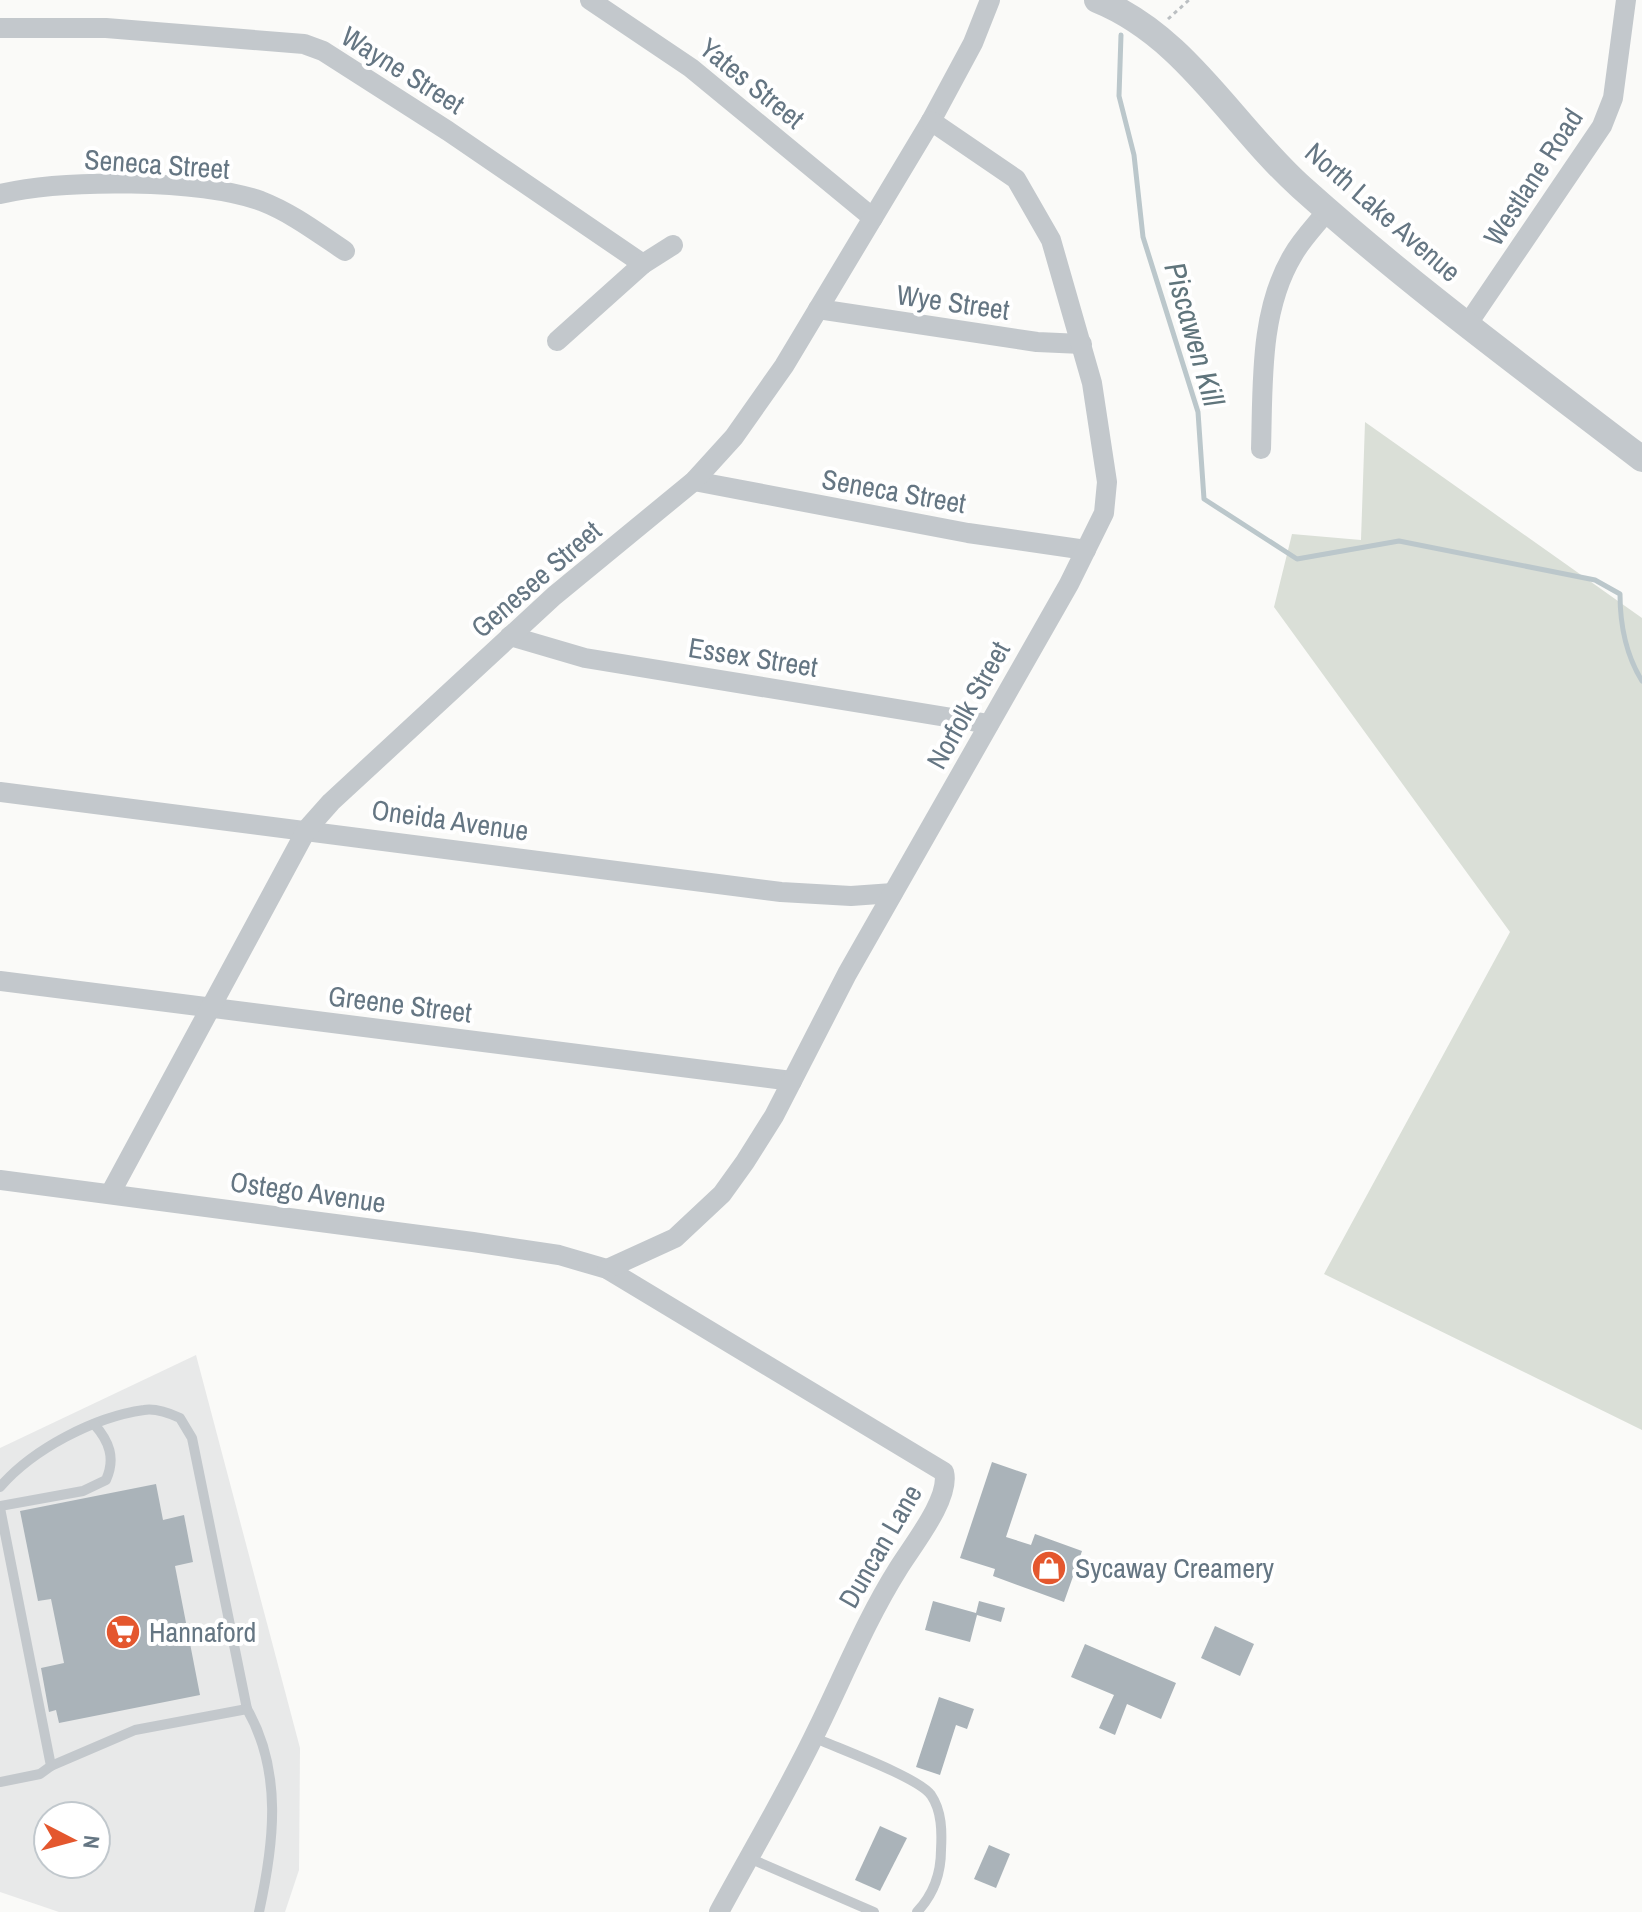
<svg xmlns="http://www.w3.org/2000/svg" width="1642" height="1912" font-family="'Archivo Narrow',sans-serif">
  <rect width="100%" height="100%" fill="#fafaf8"/>
  <path fill="#e8e9e9" fill-rule="evenodd" d="M 196,1355 L 300,1748 L 299,1870 L 285,1912 L 59,1912 L 0,1892 L 0,1448 ZM 48,1816 L 96,1816 L 96,1864 L 48,1864 Z"/>
  <path fill="#dadfd7" d="M 1365,422 L 1642,618 L 1642,1430 L 1324,1274 L 1510,932 L 1274,607 L 1292,534 L 1361,540 Z"/>
  <g fill="none" stroke-linecap="round" stroke-linejoin="round">
    <path stroke="#bbc7cb" stroke-width="5" d="M 1121,35 L 1119,96 L 1134,155 L 1143,237 L 1198,412 L 1204,499 L 1297,559 L 1399,541 L 1595,580 L 1620,594 C 1620,624 1626,655 1642,681"/>
  </g>
  <g fill="#aab3b9">
    <path d="M 992,1462 L 1027,1474 L 1006,1537 L 1031,1545 L 1035,1534 L 1082,1551 L 1064,1602 L 993,1576 L 995,1569 L 960,1558 Z"/>
    <path d="M 156,1484 L 163,1520 L 184,1515 L 193,1562 L 175,1566 L 200,1695 L 59,1723 L 56,1710 L 49,1712 L 41,1668 L 64,1663 L 51,1599 L 38,1601 L 20,1511 Z"/>
    <path d="M 933,1601 L 976,1613 L 979,1601 L 1005,1608 L 1001,1622 L 977,1615 L 970,1642 L 925,1630 Z"/>
    <path d="M 1215,1626 L 1254,1644 L 1240,1676 L 1201,1658 Z"/>
    <path d="M 1085,1644 L 1176,1683 L 1161,1719 L 1127,1704 L 1115,1735 L 1099,1728 L 1114,1695 L 1071,1677 Z"/>
    <path d="M 939,1697 L 974,1709 L 967,1729 L 956,1725 L 940,1775 L 916,1767 Z"/>
    <path d="M 880,1826 L 907,1838 L 880,1891 L 855,1880 Z"/>
    <path d="M 989,1845 L 1010,1854 L 996,1888 L 974,1879 Z"/>
  </g>
  <g fill="none" stroke-linecap="round" stroke-linejoin="round">
    <path stroke="#bbbfc2" stroke-width="3" stroke-dasharray="4 4" stroke-linecap="butt" d="M 1168,19 L 1189,0"/>
    <g stroke="#c3c8cc" stroke-width="10">
      <path d="M 0,1487 C 33,1449 94,1417 144,1410 C 156,1408 169,1413 180,1418 L 192,1438 L 247,1709 L 135,1730 L 51,1766"/>
      <path d="M 0,1506 L 83,1491 L 106,1480 C 116,1458 109,1441 94,1424"/>
      <path d="M 0,1508 L 51,1766 L 40,1774 L 0,1782"/>
      <path d="M 247,1709 C 283,1772 274,1844 259,1912"/>
      <path d="M 813,1737 C 837,1748 918,1777 931,1795 C 942,1811 942,1832 941,1850 C 941,1874 933,1895 917,1912"/>
      <path d="M 749,1858 L 874,1912"/>
    </g>
    <g stroke="#c3c8cc" stroke-width="20">
      <path d="M 590,0 L 691,68 L 873,218"/>
      <path d="M 0,28 L 106,28 L 304,44 L 323,51 L 448,131 L 643,264"/>
      <path d="M 0,194 C 65,179 198,179 261,201 C 292,213 318,233 345,251"/>
      <path d="M 818,309 L 1037,342 L 1082,344"/>
      <path d="M 1467,325 L 1602,126 L 1613,98 L 1626,0"/>
      <path d="M 557,341 L 643,264 L 673,245"/>
      <path d="M 1261,449 C 1263,385 1259,311 1293,255 C 1302,239 1316,225 1327,211"/>
      <path d="M 694,481 L 968,533 L 1086,550"/>
      <path d="M 510,636 L 585,658 L 989,724"/>
      <path d="M 0,792 L 781,892 L 851,896 L 893,893"/>
      <path d="M 0,981 L 792,1081"/>
      <path d="M 0,1180 L 473,1242 L 559,1255 L 607,1269 L 944,1472 C 951,1498 912,1546 898,1569 C 866,1620 844,1675 818,1728 C 788,1791 752,1851 719,1912"/>
      <path d="M 110,1194 L 307,829 L 331,802 L 554,596 L 694,481 L 734,437 L 784,366 L 931,121 L 973,43 L 990,0"/>
      <path d="M 607,1269 L 675,1238 L 722,1194 L 745,1162 L 774,1116 L 847,974 L 1069,584 L 1104,513 L 1107,482 L 1092,383 L 1051,240 L 1016,179 L 931,121"/>
    </g>
    <path stroke="#c3c8cc" stroke-width="26" d="M 1097,0 C 1186,36 1232,125 1301,187 C 1409,284 1526,370 1642,459"/>
  </g>
  <defs>
    <g id="shop-disc" transform="scale(1.8)"><circle r="9.5" fill="#e4572e" stroke="#fff"/><path d="M-5-2.5h2.3a2.7 3.5 0 0 1 5.4 0H5L5.5 6h-11ZM-1.5-2.5h3a1.5 2.3 0 0 0-3 0Z" fill="#fff"/></g>
    <g id="supermarket-disc" transform="scale(1.8)"><circle r="9.5" fill="#e4572e" stroke="#fff"/><path d="M-6-5.5h2.5l.6 2H6L4.5 2H-2.5L-4.4-4H-6ZM-1.5 3.2a1.3 1.3 0 1 0 .1 0ZM3 3.2a1.3 1.3 0 1 0 .1 0Z" fill="#fff"/></g>
  </defs>
  <g fill-rule="evenodd">
    <use href="#shop-disc" x="1049" y="1568"/>
    <use href="#supermarket-disc" x="123" y="1632"/>
  </g>
  <g text-anchor="middle" dominant-baseline="central" stroke-width="8" stroke-linejoin="round" paint-order="stroke">
    <g font-size="28" fill="#657683" stroke="#fff">
      <text transform="translate(403 70) rotate(32)">Wayne Street</text>
      <text transform="translate(752 83) rotate(39)">Yates Street</text>
      <text transform="translate(157 164) rotate(4)">Seneca Street</text>
      <text transform="translate(1533 177) rotate(-57)">Westlane Road</text>
      <text transform="translate(1383 212) rotate(41)">North Lake Avenue</text>
      <text transform="translate(953 302) rotate(8)">Wye Street</text>
      <text transform="translate(894 491) rotate(10)">Seneca Street</text>
      <text transform="translate(536 579) rotate(-41)">Genesee Street</text>
      <text transform="translate(753 657) rotate(9)">Essex Street</text>
      <text transform="translate(968 705) rotate(-61)">Norfolk Street</text>
      <text transform="translate(450 820) rotate(8)">Oneida Avenue</text>
      <text transform="translate(400 1004) rotate(7)">Greene Street</text>
      <text transform="translate(308 1192) rotate(8)">Ostego Avenue</text>
      <text transform="translate(880 1546) rotate(-60)">Duncan Lane</text>
    </g>
    <g font-size="28" fill="#657683" stroke="#fff" text-anchor="start">
      <text x="1075" y="1568">Sycaway Creamery</text>
      <text x="149" y="1632">Hannaford</text>
    </g>
    <g font-size="30" font-style="italic" fill="#60757c" stroke="#fff">
      <text transform="translate(1195 334) rotate(74)">Piscawen Kill</text>
    </g>
  </g>
  <g transform="translate(72 1840) rotate(96)"><circle r="38" fill="#ffffff" stroke="#c1c8cd" stroke-width="2"/>
  <path d="M0-6L14 30L0 20L-14 30Z" fill="#e4572e"/>
  <text y="-12" font-size="22" font-weight="bold" text-anchor="middle" fill="#657683">N</text>
  </g>
</svg>
